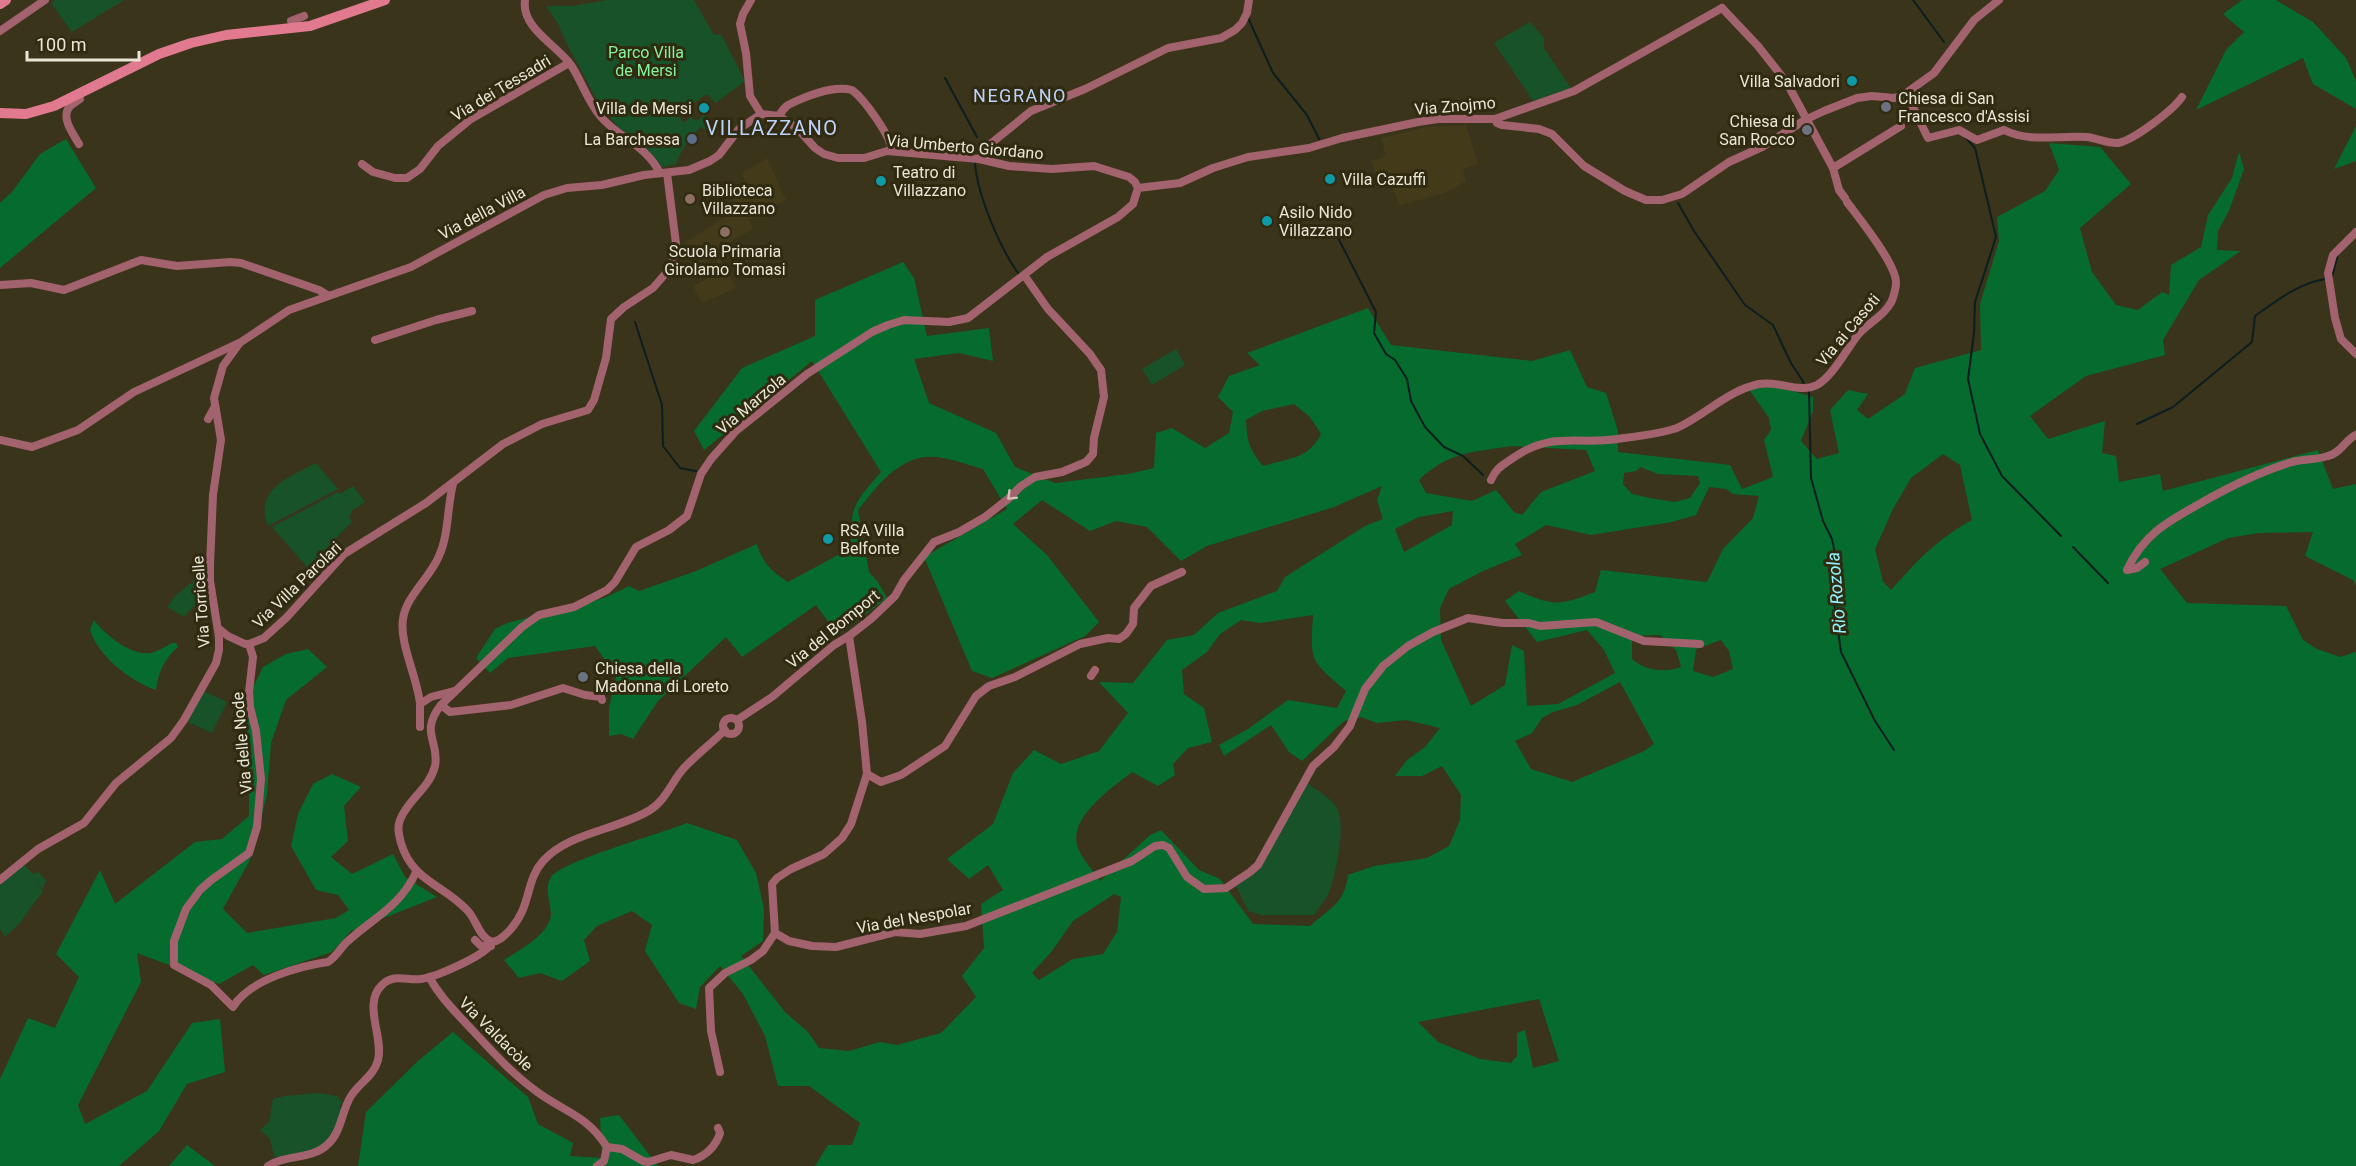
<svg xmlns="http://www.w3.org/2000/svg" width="2356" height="1166" font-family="Roboto,sans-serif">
  <rect width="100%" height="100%" fill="#3a341a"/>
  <g fill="#423a19">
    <path d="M 1466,125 L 1478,164 L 1463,169 L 1466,181 L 1447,192 L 1399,206 L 1392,185 L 1381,189 L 1371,161 L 1386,156 L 1381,138 L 1426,127 Z"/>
    <path d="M 767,158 L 786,200 L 749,220 L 753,229 L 716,250 L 736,288 L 702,303 L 693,286 L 722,272 L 715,258 L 702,263 L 691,255 L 686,242 L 738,209 L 730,193 L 746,184 L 742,173 Z"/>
  </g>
  <g fill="#175228">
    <path d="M 55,0 L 124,0 L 72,32 L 51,3 Z"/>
    <path d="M 607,0 L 694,0 L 714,35 L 721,34 L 745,81 L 717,102 L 715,103 L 707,94 L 678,114 L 683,123 L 691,117 L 696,121 L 704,115 L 711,124 L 705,130 L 701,127 C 690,137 682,149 676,164 L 663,167 L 639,141 L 618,127 L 599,104 L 568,46 L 558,24 L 546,6 L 572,6 Z"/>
    <path d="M 1530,22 L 1544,38 L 1544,48 L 1571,88 L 1533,101 L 1494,43 Z"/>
    <path d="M 1176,349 L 1185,365 L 1152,385 L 1142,369 Z"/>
    <path d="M 316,463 L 338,489 L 268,526 C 253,489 290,477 316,463 Z"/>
    <path d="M 353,486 L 365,502 L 351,511 L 352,513 L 349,516 L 352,522 L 331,543 L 338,553 L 315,576 L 272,527 L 338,492 L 340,494 Z"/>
    <path d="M 202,574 L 201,598 L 184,617 L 167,607 L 175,596 Z"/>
    <path d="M 203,691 L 227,702 L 212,733 L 188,722 Z"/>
    <path d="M 1308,783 C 1316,790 1331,798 1337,808 C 1346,825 1337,868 1331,887 C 1329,897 1319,907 1314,915 L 1261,915 L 1248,911 L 1236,886 L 1254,873 Z"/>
    <path d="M 24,864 L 33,874 L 38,872 L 46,880 L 43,889 L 35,881 L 43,891 L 20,923 L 5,937 L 0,929 L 0,885 Z"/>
    <path d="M 319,1093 L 337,1096 L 343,1103 L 339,1106 L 342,1109 C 339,1118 337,1129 332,1136 C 320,1154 293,1154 274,1157 L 270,1139 L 260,1130 L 269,1122 L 273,1099 L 284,1096 Z"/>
  </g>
  <g fill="#066c2e" fill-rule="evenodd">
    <path d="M 2242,0 L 2276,0 L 2313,22 L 2346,58 L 2356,81 L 2356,109 L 2313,84 L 2303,58 L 2196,110 L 2226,50 L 2244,32 L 2223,14 Z"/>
    <path d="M 2356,124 L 2356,161 L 2334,169 L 2356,126 Z"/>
    <path d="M 66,139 L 96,188 L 0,268 L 0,203 L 12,192 L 40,154 Z"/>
    <path d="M 2049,143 L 2100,147 L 2131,184 L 2080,228 L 2092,272 L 2116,305 L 2138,310 L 2162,292 L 2169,295 L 2171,265 L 2201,247 L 2208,215 L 2232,178 L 2239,152 L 2244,169 L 2229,211 L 2218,231 L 2217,250 L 2241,251 L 2199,280 L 2163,340 L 2165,355 L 2086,376 L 2030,416 L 2048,439 L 2105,421 L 2102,453 L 2116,456 L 2119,482 L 2160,474 L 2163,491 L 2318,450 L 2333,489 L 2356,484 L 2356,585 L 2353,580 L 2305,556 L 2313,532 L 2259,533 L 2228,538 L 2160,569 L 2187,603 L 2286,606 L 2303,640 L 2317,649 L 2340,657 L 2356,652 L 2356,1166 L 815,1166 L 828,1145 L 852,1145 L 860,1123 L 809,1086 L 778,1086 L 765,1036 L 743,994 L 720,966 L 700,987 L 696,1009 L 679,1003 L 645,951 L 652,925 L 632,911 L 597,926 L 584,940 L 590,961 L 562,981 L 540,973 L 519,978 L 504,960 C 519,950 551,934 551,913 C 550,900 544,889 551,877 C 562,861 663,833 687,823 L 737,840 L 756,873 L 764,909 L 763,941 L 741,956 L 785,1012 L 808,1032 L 819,1048 L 849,1051 L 880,1042 L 897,1045 L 941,1033 L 976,997 L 962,976 L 984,948 L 981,904 L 1003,890 L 988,865 L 969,879 L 947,859 L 993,824 L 1013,773 L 1034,750 L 1061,764 L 1099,751 L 1128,713 L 1099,682 L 1133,683 L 1167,640 L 1194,635 L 1218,613 L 1277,591 L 1285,577 L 1365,526 L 1383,519 L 1377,500 L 1382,486 L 1334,507 L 1207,546 L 1181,561 L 1147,527 L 1116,521 L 1090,531 L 1042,500 L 1013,524 L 1047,555 L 1099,622 L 1085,636 L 992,678 L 972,671 L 924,557 L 1007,509 L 983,469 C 968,465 952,459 937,457 C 901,453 878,485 858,510 L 869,572 L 878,582 L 887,598 L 838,635 L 816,605 L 742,657 L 726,637 L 658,701 L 633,739 L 621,734 L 609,736 L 609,708 L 616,676 L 595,646 L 508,658 L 490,673 L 476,658 L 495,629 L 507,623 L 604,598 L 629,586 L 639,591 L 696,571 L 757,544 C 762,562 772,572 788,582 L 851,548 C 850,506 854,503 881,472 L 812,361 L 704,450 L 694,431 L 742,368 L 815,336 L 815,300 L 903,262 L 914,278 L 927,336 L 989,328 L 993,361 L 959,353 L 914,359 L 929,403 L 996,433 L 1015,467 L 1055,483 L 1128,474 L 1154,468 L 1156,433 L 1172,428 L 1205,448 L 1229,433 L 1233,412 L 1218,397 L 1229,376 L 1260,365 L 1247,353 L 1368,308 L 1391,345 L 1532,361 L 1570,350 L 1587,387 L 1606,393 L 1618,431 L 1618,452 L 1730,465 L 1742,489 L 1773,477 L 1764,440 L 1771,430 L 1769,418 L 1748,388 L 1762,382 L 1813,397 L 1813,411 L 1801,441 L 1817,459 L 1839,453 L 1830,410 L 1848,390 L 1868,394 L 1857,410 L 1868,419 L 1905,394 L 1915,368 L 1981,350 L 1980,304 L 1999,241 L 1997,217 L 2045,191 L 2059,170 ZM 1294,404 L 1310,417 L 1321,434 C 1308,460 1288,458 1263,466 C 1249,449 1247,441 1246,420 L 1262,411 ZM 1512,446 L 1586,450 L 1595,471 L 1541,492 L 1522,515 L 1514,512 L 1496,490 L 1472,501 L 1426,493 L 1419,480 C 1448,452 1473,452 1512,446 ZM 1943,454 L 1960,465 L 1972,520 C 1937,539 1917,561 1891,590 L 1883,582 L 1875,549 L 1893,509 L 1911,478 ZM 1640,467 L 1658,474 L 1698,476 L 1700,483 L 1690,498 L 1675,502 L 1650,498 L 1632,494 L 1623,484 L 1624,473 L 1636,471 ZM 1709,487 L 1726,489 L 1733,494 L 1759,496 L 1753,518 L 1723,549 L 1707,582 L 1601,570 L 1595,592 C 1561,605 1553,607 1519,591 L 1505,601 L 1537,642 L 1587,630 L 1604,650 L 1615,673 L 1558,704 L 1527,706 L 1524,651 L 1512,645 L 1505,685 L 1471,706 L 1441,640 L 1440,608 L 1449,589 L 1483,571 L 1522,555 L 1515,544 L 1546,525 L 1591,535 L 1672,522 L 1696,515 ZM 1453,511 L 1452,525 L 1404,552 L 1395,529 L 1419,517 ZM 1313,615 C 1310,663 1310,659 1346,691 L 1337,708 L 1288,700 L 1248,729 L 1219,745 L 1224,756 L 1271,725 L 1289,752 L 1302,761 L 1344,721 L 1361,717 L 1377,723 L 1406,720 L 1440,728 L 1425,747 L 1407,760 L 1395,776 L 1422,776 L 1442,766 L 1461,795 L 1460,820 L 1449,846 L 1427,858 L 1374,866 L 1348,875 C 1345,903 1329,909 1310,926 L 1253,924 L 1220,879 L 1199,870 L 1161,830 L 1150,835 L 1100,881 C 1094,871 1080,857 1077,845 C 1070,816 1112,788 1132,772 L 1158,786 L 1175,775 L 1173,764 L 1188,748 L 1212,742 L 1204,708 L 1184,694 L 1182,670 L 1207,652 L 1220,634 L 1241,620 L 1260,623 ZM 1660,635 L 1676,650 L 1681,667 C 1664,673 1646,671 1632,659 L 1632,636 ZM 1721,640 L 1729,651 L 1733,669 L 1713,677 L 1693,671 L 1696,649 ZM 1620,682 L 1654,744 L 1642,752 L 1572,782 L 1531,769 L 1515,741 L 1532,733 L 1542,718 L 1553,712 L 1577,705 ZM 1114,894 L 1121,897 L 1117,932 L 1103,954 L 1073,959 L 1039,980 L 1032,973 L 1052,951 L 1073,921 ZM 1539,999 L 1559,1061 L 1533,1068 L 1525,1030 L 1517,1033 L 1517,1056 L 1511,1063 L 1480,1059 L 1438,1042 L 1418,1022 Z"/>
    <path d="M 94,620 C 104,634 131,656 150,653 C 158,651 165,647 172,643 L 176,643 L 178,647 C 164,659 158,673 156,690 C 130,681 98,656 90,630 Z"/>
    <path d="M 308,649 L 327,667 L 286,700 L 271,743 L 267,795 L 250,860 L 223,909 L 247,933 L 336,918 L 349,910 L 338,895 L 316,890 L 291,846 L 298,814 L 313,784 L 332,774 L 361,787 L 344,806 L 348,841 L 331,857 L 352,874 L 393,854 L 405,877 L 437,897 L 351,931 L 332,952 L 264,975 L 253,965 L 219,984 L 137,953 L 141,982 L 78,1105 L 85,1124 L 147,1091 L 192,1023 L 220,1019 L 225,1072 L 187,1084 L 159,1131 L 119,1166 L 0,1166 L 0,1079 L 28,1018 L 55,1028 L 79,977 L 56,954 L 100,870 L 115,904 L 195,842 L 222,839 L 249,816 L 249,762 L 241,712 L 263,667 L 286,654 Z"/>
    <path d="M 453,1032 L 528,1097 L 538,1124 L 573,1143 L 570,1156 L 602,1158 L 600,1118 L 619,1115 L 658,1166 L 358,1166 L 366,1112 L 419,1060 Z"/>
    <path d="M 187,1145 L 215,1166 L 169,1166 Z"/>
  </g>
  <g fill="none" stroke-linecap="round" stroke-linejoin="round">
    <g stroke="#0b1e20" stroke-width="2">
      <path d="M 1913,0 L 1944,42"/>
      <path d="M 1249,16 L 1249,20 L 1273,73 L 1307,115 L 1319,139"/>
      <path d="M 945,78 L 977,137"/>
      <path d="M 1964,136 L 1975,148 L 1996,237 L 1975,302 L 1974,333 L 1968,379 L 1980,434 L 2002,476 L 2061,536"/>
      <path d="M 975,164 C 978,196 999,246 1018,273"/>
      <path d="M 1678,203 L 1694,231 L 1745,305 L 1773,325 L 1791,363 L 1804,383"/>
      <path d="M 1333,228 L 1376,312 L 1374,333 L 1386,354 L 1395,360 L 1407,379 L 1411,401 L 1425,427 L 1444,447 L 1463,456 L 1483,475"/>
      <path d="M 2332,277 L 2338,254"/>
      <path d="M 635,322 L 662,405 L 663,446 L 680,468 L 696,471"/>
      <path d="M 1809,391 L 1811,478 L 1823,521 L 1832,539 L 1837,563 L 1832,588 L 1841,652 L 1875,721 L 1894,750"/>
      <path d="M 2137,424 L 2173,407 L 2252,342 L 2255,316 C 2276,301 2299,283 2325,279"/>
      <path d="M 2073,547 L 2108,583"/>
    </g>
    <g stroke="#a3636e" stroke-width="8">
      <path d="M 525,0 C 521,28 557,45 571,65 C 582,82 588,102 601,117 C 619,138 646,145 660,173"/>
      <path d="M 751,0 L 743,14 L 740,24 L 746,53 L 750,96 L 761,114"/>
      <path d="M 1722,8 L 1758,46 L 1787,83 L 1833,168 L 1839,190 L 1845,198"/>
      <path d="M 291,21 L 304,16"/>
      <path d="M 0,31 L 45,0"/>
      <path d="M 1906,93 L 1928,138 L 1959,130 L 1977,140 L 2004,130 C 2030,143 2059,135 2087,137 C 2097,138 2108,144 2118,143 C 2134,140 2173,110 2182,97"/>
      <path d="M 78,94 L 80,99 C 76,102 70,105 68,109 C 62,120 74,135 79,144"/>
      <path d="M 779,116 C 781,112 784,108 788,105 C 804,97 833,85 852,90 C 864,99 891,136 892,151"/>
      <path d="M 1495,119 L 1497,123 L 1502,125 L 1539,129 L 1552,134 L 1584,166 L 1625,191 L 1646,200 L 1662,200 L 1682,194 L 1729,162 L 1762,147 L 1805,120 L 1824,111 L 1857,98 L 1872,96 L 1894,98 L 1902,96 L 1934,73 L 1974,20 L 1999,0"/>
      <path d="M 979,159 L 989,145 L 1031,111 L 1085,89 L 1168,48 L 1221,38 L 1235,30 L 1242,23 L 1247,13 L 1249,0"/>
      <path d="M 362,164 L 373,172 L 395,178 L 407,178 L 420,169 L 438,146 L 471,119 L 569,63"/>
      <path d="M 1833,168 L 1901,126"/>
      <path d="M 1138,188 L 1180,183 L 1213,168 L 1248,157 L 1309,148 L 1342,138 L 1418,122 L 1438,119 L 1495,119 L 1574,91 L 1722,8"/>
      <path d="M 2356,232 L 2333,255 L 2328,273 L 2335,318 L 2341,339 L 2356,354"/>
      <path d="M 0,285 L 31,283 L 64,290 L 141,260 L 177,266 L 230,262 L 241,263 L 319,290 L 327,295"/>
      <path d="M 375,340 L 436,320 L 472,311"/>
      <path d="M 208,419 L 214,408"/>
      <path d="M 0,440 L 32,447 L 78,430 L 134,392 L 241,342 L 289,310 L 411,267 L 544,195 L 567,188 L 602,185 L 644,175 L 689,170 L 710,161 L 719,155 L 739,129 L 761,114 L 779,116 L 798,129 L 815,148 L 824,154 L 838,158 L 864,158 L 887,151 L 979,159 L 1009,166 L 1052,169 L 1094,166 L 1129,177 L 1135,182 L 1138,188 L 1133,204 L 1118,217 L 1047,257 L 968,318 L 949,322 L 904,320 L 888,325 L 872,332 L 807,374 L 736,431 L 711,459 L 701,474 L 687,516 L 669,530 L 636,547 L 615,582 L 607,590 L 574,607 L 539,615 L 522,627 L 441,705 C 419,733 440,741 435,766 C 430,788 407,800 400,820 C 397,828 399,835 401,843 C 412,881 444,885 467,910 C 477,920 478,936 492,942"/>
      <path d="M 1491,480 C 1496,468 1503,465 1513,458 C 1552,431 1575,445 1617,439 C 1632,437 1667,433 1679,427 C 1706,414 1729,390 1759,384 C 1778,380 1799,394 1817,385 C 1832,377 1847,349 1857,336 C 1866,324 1882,318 1890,304 C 1893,300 1896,288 1896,283 C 1897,265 1859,218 1847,202"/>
      <path d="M 453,484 C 447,507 449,534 439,556 C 430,578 406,596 403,619 C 399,643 418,679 420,704 L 431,697 L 454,691"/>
      <path d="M 2145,562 L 2137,568 L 2127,570 C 2145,531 2173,519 2208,499 C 2235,484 2262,471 2292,462 C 2304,459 2316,460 2328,456 C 2341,453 2345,440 2356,435"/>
      <path d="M 218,628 L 228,636 L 245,644 L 249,644 L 264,638 L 287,617 L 344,554 L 426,503 L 503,444 L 542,424 L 588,410 L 594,400 L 606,358 L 611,319 L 624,307 L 653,288 L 672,266 L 676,244 L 667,173"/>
      <path d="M 849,636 L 862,722 L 867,774 L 851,824 L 842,838 L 824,854 L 791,869 L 777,878 L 772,884 L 775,933 L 789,941 L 812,946 L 836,947 L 895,932 L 920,934 L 966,926 L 1132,861 L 1155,846 L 1163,845 L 1169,848 L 1187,877 L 1204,889 L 1226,888 L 1250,872 L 1258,865 L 1313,766 L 1334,747 L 1350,726 L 1365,689 L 1383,666 L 1408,646 L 1433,632 L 1468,618 L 1502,623 L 1529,623 L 1540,626 L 1596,622 L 1644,641 L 1700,644"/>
      <path d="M 249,644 L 253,657 L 249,692 L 250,707 L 256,731 L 261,779 L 257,827 L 249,853 L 210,881 L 200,890 L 186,909 L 174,941 L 174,965 L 211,985 L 233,1007 C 249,980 299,966 328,962 C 337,956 340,948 348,941 C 373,918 401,906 416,872"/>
      <path d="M 1091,676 L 1095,670"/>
      <path d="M 441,705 L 450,712 L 511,705 L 563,688 L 585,695 L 601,697 L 602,700"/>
      <circle cx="731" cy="726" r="8"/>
      <path d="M 737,720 L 772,697 L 834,645 L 849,636 L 872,618 L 895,596 L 904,580 L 934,542 L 959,532 L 985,517 L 1008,499 L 1021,486 L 1035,477 L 1062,472 L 1086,462 L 1093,454 L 1094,438 L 1104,397 L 1101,370 L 1090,354 L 1048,309 L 1024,275"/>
      <path d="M 420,727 L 420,704"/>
      <path d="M 867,774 L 881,782 L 901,775 L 945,746 L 976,696 L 989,686 L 1015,677 L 1080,644 L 1108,638 L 1119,639 L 1126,634 L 1133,624 L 1134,608 L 1151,586 L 1182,572"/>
      <path d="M 0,880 L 38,849 L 84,823 L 116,783 L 171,738 L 184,720 L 216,663 L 219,650 L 219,637 L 210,581 L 210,566 L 213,495 L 221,440 L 214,398 L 223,366 L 239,344"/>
      <path d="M 475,940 L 481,946 L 491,946"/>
      <path d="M 492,942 C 500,941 505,935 510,930 C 532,906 525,881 543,861 C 569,832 618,830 650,810 C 666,800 672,781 684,768 C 697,754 712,743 725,730"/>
      <path d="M 429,977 C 438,993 448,1004 460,1017 C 485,1043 507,1070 536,1091 C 564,1112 587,1115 607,1147 L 622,1149 L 643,1161 L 648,1162 L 671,1155 L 693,1160 C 706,1156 716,1146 720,1133 L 718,1128"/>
      <path d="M 720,1072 L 711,1031 L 709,988 L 725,973 L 751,960 L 763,951 L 775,933"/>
      <path d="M 268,1166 C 286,1154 311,1160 327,1145 C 342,1132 341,1112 351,1096 C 359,1083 374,1076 378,1060 C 384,1037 362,1004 382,985 C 394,973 407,981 421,979 C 435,977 488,955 492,942"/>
      <path d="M 597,1166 L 604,1161 L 607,1147"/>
    </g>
    <g stroke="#e17a8f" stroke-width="10">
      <path d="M 0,4 L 6,0"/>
      <path d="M 0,113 L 26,114 L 54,106 L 159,54 L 191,43 L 226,35 L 310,26 L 385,0"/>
    </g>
  </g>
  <defs><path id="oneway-chevron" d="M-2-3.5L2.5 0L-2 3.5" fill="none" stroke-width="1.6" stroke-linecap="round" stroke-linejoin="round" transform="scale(1.5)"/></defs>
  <use stroke="#d4bfb7" href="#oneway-chevron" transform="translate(1011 496) rotate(136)"/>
  <g fill="#0f9aa8" stroke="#302a10" stroke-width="2">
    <circle cx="1852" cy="81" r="6"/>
    <circle cx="704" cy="108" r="6"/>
    <circle cx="1330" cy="179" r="6"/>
    <circle cx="881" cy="181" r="6"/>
    <circle cx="1267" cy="221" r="6"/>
    <circle cx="828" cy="539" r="6"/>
  </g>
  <g fill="#6b7280" stroke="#302a10" stroke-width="2">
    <circle cx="1886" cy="107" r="6"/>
    <circle cx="1807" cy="130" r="6"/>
    <circle cx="583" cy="677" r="6"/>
  </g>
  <circle fill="#5c6f8a" stroke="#302a10" stroke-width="2" cx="692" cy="139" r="6"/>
  <g fill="#8d6e63" stroke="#302a10" stroke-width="2">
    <circle cx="690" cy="199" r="6"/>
    <circle cx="725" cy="232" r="6"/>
  </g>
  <g text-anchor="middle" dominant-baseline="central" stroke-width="6" stroke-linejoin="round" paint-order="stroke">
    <g font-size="16" fill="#84f39c" stroke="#302a10">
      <text x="646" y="52">Parco Villa<tspan x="646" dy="18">de Mersi</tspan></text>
    </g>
    <g font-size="16" fill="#e9e6d6" stroke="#302a10" text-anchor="start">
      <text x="1840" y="81" text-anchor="end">Villa Salvadori</text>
      <text x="1898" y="98">Chiesa di San<tspan x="1898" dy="18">Francesco d'Assisi</tspan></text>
      <text x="692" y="108" text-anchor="end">Villa de Mersi</text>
      <text x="1795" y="121" text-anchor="end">Chiesa di<tspan x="1795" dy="18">San Rocco</tspan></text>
      <text x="680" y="139" text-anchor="end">La Barchessa</text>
      <text x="893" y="172">Teatro di<tspan x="893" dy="18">Villazzano</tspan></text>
      <text x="1342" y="179">Villa Cazuffi</text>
      <text x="702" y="190">Biblioteca<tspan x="702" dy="18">Villazzano</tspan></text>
      <text x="1279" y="212">Asilo Nido<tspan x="1279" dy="18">Villazzano</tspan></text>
      <text x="725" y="251" text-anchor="middle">Scuola Primaria<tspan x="725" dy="18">Girolamo Tomasi</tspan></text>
      <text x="840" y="530">RSA Villa<tspan x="840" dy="18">Belfonte</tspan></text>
      <text x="595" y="668">Chiesa della<tspan x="595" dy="18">Madonna di Loreto</tspan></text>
    </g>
    <g font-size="16" fill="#e9e6d6" stroke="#302a10">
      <text transform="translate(501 88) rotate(-31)">Via dei Tessadri</text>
      <text transform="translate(1455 106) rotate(-5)">Via Znojmo</text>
      <text transform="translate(965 147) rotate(5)">Via Umberto Giordano</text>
      <text transform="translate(482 213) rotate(-28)">Via della Villa</text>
      <text transform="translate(1848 330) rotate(-50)">Via ai Casoti</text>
      <text transform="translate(751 404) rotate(-40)">Via Marzola</text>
      <text transform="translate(297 585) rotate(-44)">Via Villa Parolari</text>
      <text transform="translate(201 602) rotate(-94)">Via Torricelle</text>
      <text transform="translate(833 629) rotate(-39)">Via del Bomport</text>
      <text transform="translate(242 743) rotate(-95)">Via delle Node</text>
      <text transform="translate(914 918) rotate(-10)">Via del Nespolar</text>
      <text transform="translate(496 1034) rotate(45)">Via Valdacòle</text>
    </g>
    <g font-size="18" letter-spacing="1.5" fill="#bbd3fa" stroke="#302a10">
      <text x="1020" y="95">NEGRANO</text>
    </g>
    <g font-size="18" font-style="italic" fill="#8ff3fd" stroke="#302a10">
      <text transform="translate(1836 593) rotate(-95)">Rio Rozola</text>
    </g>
    <g font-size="20" letter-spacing="1.5" fill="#bbd3fa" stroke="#302a10">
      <text x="772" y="128">VILLAZZANO</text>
    </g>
  </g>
  <path d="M27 51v9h112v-9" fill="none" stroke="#e9e6d6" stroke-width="3"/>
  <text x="36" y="51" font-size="18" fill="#e9e6d6" stroke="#302a10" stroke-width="4.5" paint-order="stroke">100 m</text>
</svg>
